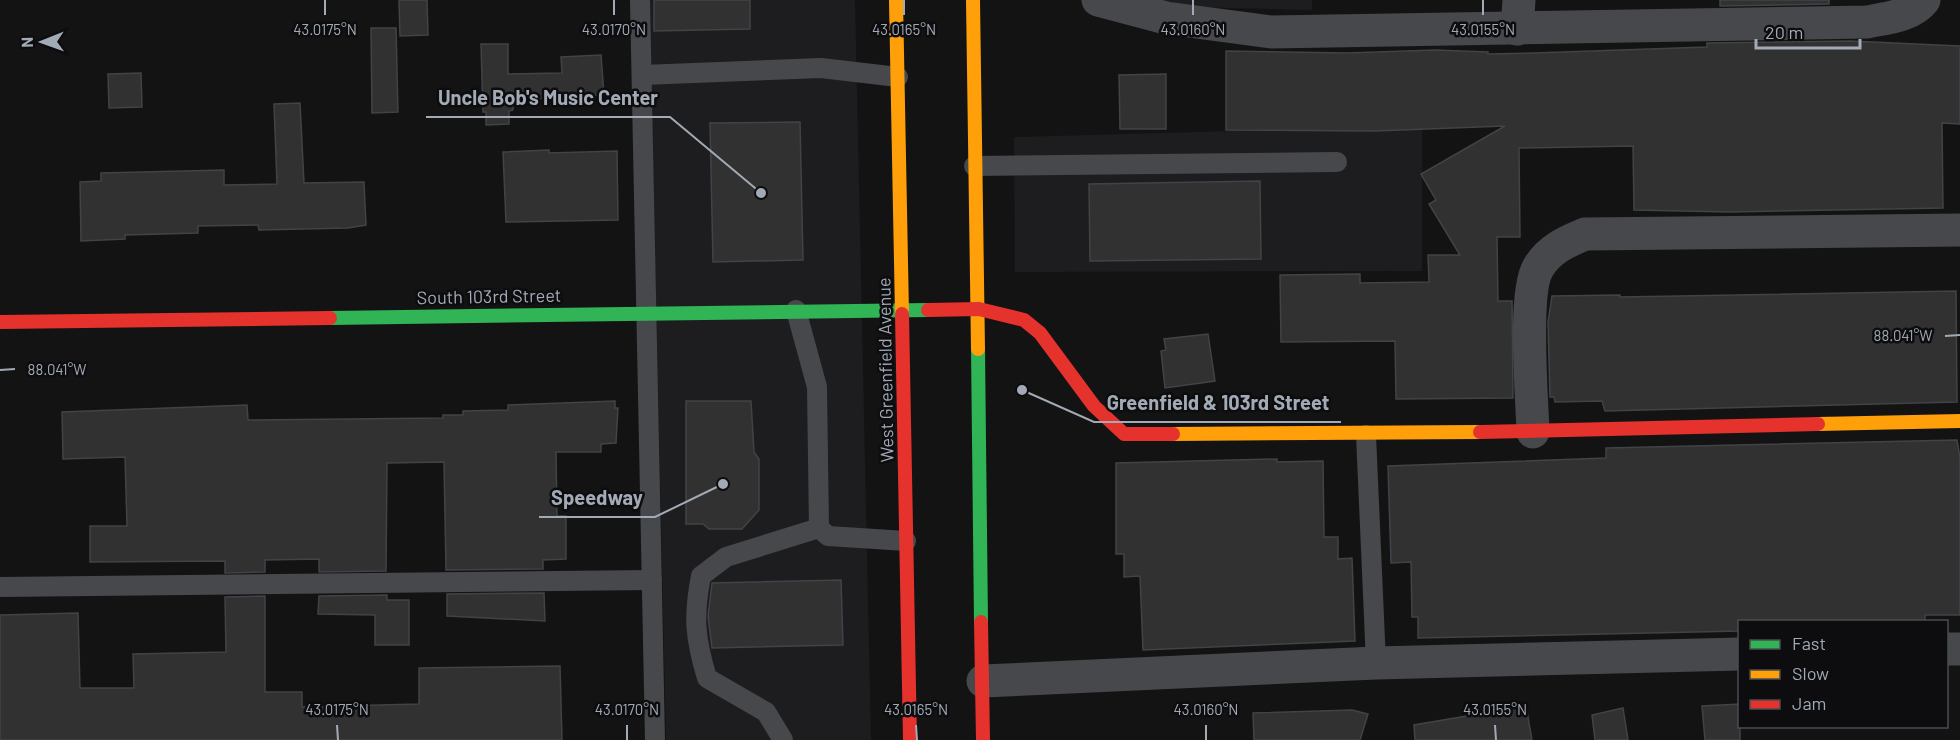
<svg xmlns="http://www.w3.org/2000/svg" width="1960" height="740" font-family="Barlow,sans-serif">
  <rect width="100%" height="100%" fill="#131313"/>
  <g fill="#1d1d1f">
    <path d="M 649,0 L 855,0 L 871,740 L 666,740 Z"/>
    <path d="M 1163,0 L 1312,0 L 1312,10 L 1186,7 Z"/>
    <path d="M 1422,126 L 1422,271 L 1015,272 L 1014,137 Z"/>
  </g>
  <g fill="#313132" stroke="#414347" stroke-width="1.5">
    <path d="M 399,0 L 427,0 L 428,35 L 400,36 Z"/>
    <path d="M 654,0 L 750,0 L 750,29 L 654,31 Z"/>
    <path d="M 1720,0 L 1829,0 L 1829,4 L 1720,6 Z"/>
    <path d="M 371,28 L 396,28 L 398,112 L 372,113 Z"/>
    <path d="M 1850,41 L 1960,46 L 1960,124 L 1942,123 L 1943,208 L 1730,212 L 1634,210 L 1633,146 L 1519,148 L 1520,237 L 1497,237 L 1498,301 L 1512,301 L 1513,398 L 1396,399 L 1395,341 L 1281,342 L 1280,275 L 1360,274 L 1360,283 L 1429,282 L 1428,255 L 1460,255 L 1429,204 L 1436,200 L 1421,174 L 1505,126 L 1374,131 L 1226,130 L 1226,51 L 1347,53 L 1435,50 L 1488,52 L 1488,54 L 1534,53 L 1707,47 L 1707,43 Z"/>
    <path d="M 481,44 L 508,44 L 508,74 L 562,73 L 561,57 L 601,55 L 604,95 L 513,100 L 513,110 L 509,111 L 509,124 L 486,125 L 486,112 L 483,112 Z"/>
    <path d="M 141,73 L 142,107 L 109,108 L 108,74 Z"/>
    <path d="M 1166,74 L 1166,129 L 1120,129 L 1119,75 Z"/>
    <path d="M 300,103 L 304,183 L 364,182 L 366,225 L 348,228 L 259,230 L 258,225 L 198,226 L 198,233 L 125,235 L 125,239 L 81,241 L 80,182 L 101,181 L 101,173 L 224,170 L 224,185 L 277,184 L 274,104 Z"/>
    <path d="M 800,122 L 803,260 L 713,262 L 710,123 Z"/>
    <path d="M 549,150 L 549,153 L 617,151 L 618,220 L 506,222 L 503,152 Z"/>
    <path d="M 1260,181 L 1261,259 L 1090,261 L 1089,184 Z"/>
    <path d="M 1956,291 L 1957,402 L 1605,411 L 1602,401 L 1555,402 L 1554,397 L 1550,397 L 1548,322 L 1552,296 L 1620,295 L 1620,297 Z"/>
    <path d="M 1208,334 L 1215,381 L 1165,388 L 1161,351 L 1166,350 L 1164,339 Z"/>
    <path d="M 615,401 L 615,408 L 618,408 L 616,443 L 601,444 L 601,452 L 556,452 L 557,516 L 566,516 L 566,559 L 543,560 L 543,569 L 446,570 L 444,462 L 387,463 L 386,571 L 319,572 L 319,559 L 265,560 L 265,572 L 225,573 L 225,561 L 90,562 L 90,526 L 127,526 L 125,457 L 63,459 L 62,412 L 247,405 L 248,420 L 443,418 L 443,415 L 463,415 L 463,411 L 508,410 L 508,405 Z"/>
    <path d="M 686,401 L 751,401 L 754,452 L 759,459 L 759,510 L 742,529 L 709,529 L 703,524 L 686,524 Z"/>
    <path d="M 1957,440 L 1960,458 L 1960,615 L 1925,615 L 1925,621 L 1740,621 L 1740,631 L 1418,638 L 1418,617 L 1412,617 L 1411,562 L 1391,563 L 1388,466 L 1606,458 L 1606,448 Z"/>
    <path d="M 1277,459 L 1277,462 L 1323,461 L 1324,537 L 1338,537 L 1338,559 L 1352,558 L 1355,641 L 1143,650 L 1140,576 L 1124,577 L 1124,554 L 1116,554 L 1116,463 Z"/>
    <path d="M 841,580 L 843,645 L 712,648 L 708,616 L 712,583 Z"/>
    <path d="M 544,593 L 545,621 L 447,616 L 447,594 Z"/>
    <path d="M 387,595 L 387,600 L 409,600 L 409,645 L 375,645 L 375,615 L 318,614 L 319,596 Z"/>
    <path d="M 265,596 L 265,692 L 302,692 L 302,707 L 419,704 L 419,668 L 560,666 L 562,740 L 0,740 L 0,615 L 78,613 L 80,688 L 134,688 L 133,654 L 226,652 L 225,597 Z"/>
    <path d="M 1740,704 L 1740,740 L 1705,740 L 1702,706 Z"/>
    <path d="M 1526,706 L 1532,740 L 1415,740 L 1414,725 Z"/>
    <path d="M 1623,708 L 1628,740 L 1595,740 L 1592,715 Z"/>
    <path d="M 1352,710 L 1368,714 L 1360,740 L 1254,740 L 1253,713 Z"/>
  </g>
  <g fill="none" stroke-linecap="round" stroke-linejoin="round">
    <g stroke="#47484c" stroke-width="20">
      <path d="M 640,0 L 655,740"/>
      <path d="M 642,75 L 821,68 L 898,77"/>
      <path d="M 974,166 L 1337,162"/>
      <path d="M 796,310 L 817,387 L 819,528 L 828,536 L 906,541"/>
      <path d="M 1366,435 L 1376,663"/>
      <path d="M 0,587 L 652,580"/>
      <path d="M 783,740 L 766,712 L 707,678 C 695,638 693,617 701,576 L 726,557 L 819,528"/>
    </g>
    <g stroke="#47484c" stroke-width="33">
      <path d="M 1098,0 L 1166,18 L 1271,32 L 1867,22 C 1886,18 1912,16 1924,0"/>
      <path d="M 1517,29 L 1519,0"/>
      <path d="M 1533,432 C 1532,398 1523,293 1538,268 C 1549,249 1566,242 1585,234 L 1960,230"/>
      <path d="M 1946,649 L 1960,649"/>
      <path d="M 983,681 L 1376,663 L 1740,654"/>
    </g>
    <g stroke="#30b455" stroke-width="14">
      <path d="M 330,318 L 928,310"/>
      <path d="M 978,349 L 981,622"/>
    </g>
    <g stroke="#ff9f0a" stroke-width="14">
      <path d="M 896,0 L 902,314"/>
      <path d="M 973,0 L 978,349"/>
      <path d="M 1818,424 L 1960,421"/>
      <path d="M 1173,434 L 1480,432"/>
    </g>
    <g stroke="#e5322d" stroke-width="14">
      <path d="M 928,310 L 979,309 L 1024,320 L 1040,333 L 1094,406 L 1124,434 L 1173,434"/>
      <path d="M 902,314 L 910,740"/>
      <path d="M 0,322 L 330,318"/>
      <path d="M 1480,432 L 1818,424"/>
      <path d="M 981,622 L 983,740"/>
    </g>
  </g>
  <path fill="none" stroke="#a2aab5" stroke-width="2" d="M 325,0 L 325,15M 614,0 L 614,15M 904,0 L 904,15M 1193,0 L 1193,15M 1483,0 L 1483,15M 1945,336 L 1960,335M 0,370 L 15,369M 337,725 L 338,740M 627,725 L 627,740M 916,725 L 917,740M 1206,725 L 1206,740M 1495,725 L 1496,740"/>
  <g text-anchor="middle" dominant-baseline="central" stroke-width="5" stroke-linejoin="round" paint-order="stroke">
    <g font-size="18" fill="#a2aab5" stroke="#0d0d0f">
      <text transform="translate(489 296) rotate(-1)">South 103rd Street</text>
      <text transform="translate(885 370) rotate(-91)">West Greenfield Avenue</text>
    </g>
  </g>
  <g font-size="15" text-anchor="middle" fill="#a2aab5" stroke="#0d0d0f" stroke-width="5" stroke-linejoin="round" paint-order="stroke">
    <text x="325" y="35">43.0175°N</text>
    <text x="614" y="35">43.0170°N</text>
    <text x="904" y="35">43.0165°N</text>
    <text x="1193" y="35">43.0160°N</text>
    <text x="1483" y="35">43.0155°N</text>
    <text x="1903" y="341">88.041°W</text>
    <text x="57" y="375">88.041°W</text>
    <text x="337" y="715">43.0175°N</text>
    <text x="627" y="715">43.0170°N</text>
    <text x="916" y="715">43.0165°N</text>
    <text x="1206" y="715">43.0160°N</text>
    <text x="1495" y="715">43.0155°N</text>
  </g>
  <path fill="none" stroke="#a2aab5" stroke-width="2" d="M761 193L670 117H426M1022 390L1094 422H1341M723 484L655 517H539"/>
  <g fill="#a2aab5" stroke="#0d0d0f" stroke-width="2">
    <circle cx="761" cy="193" r="6"/>
    <circle cx="1022" cy="390" r="6"/>
    <circle cx="723" cy="484" r="6"/>
  </g>
  <g font-size="20" text-anchor="middle" font-weight="bold" fill="#a2aab5" stroke="#0d0d0f" stroke-width="5" stroke-linejoin="round" paint-order="stroke">
    <text x="548" y="105">Uncle Bob's Music Center</text>
    <text x="1218" y="410">Greenfield &amp; 103rd Street</text>
    <text x="597" y="505">Speedway</text>
  </g>
  <rect x="1738" y="620" width="210" height="108" fill="#0d0d0f" stroke="#494c51" stroke-width="1.5"/>
  <rect x="1750" y="640" width="30" height="9" fill="#30b455" stroke="#494c51" stroke-width="1.5"/>
  <text x="1792" y="650" font-size="18" fill="#a2aab5">Fast</text>
  <rect x="1750" y="670" width="30" height="9" fill="#ff9f0a" stroke="#494c51" stroke-width="1.5"/>
  <text x="1792" y="680" font-size="18" fill="#a2aab5">Slow</text>
  <rect x="1750" y="700" width="30" height="9" fill="#e5322d" stroke="#494c51" stroke-width="1.5"/>
  <text x="1792" y="710" font-size="18" fill="#a2aab5">Jam</text>
  <g transform="translate(42 42) rotate(269)" stroke="#0d0d0f" stroke-width="4.5" paint-order="stroke">
  <path d="M0-4.5L10 22L0 15L-10 22Z" fill="#a2aab5"/>
  <text y="-9" font-size="16" font-weight="bold" text-anchor="middle" fill="#a2aab5">N</text>
  </g>
  <path d="M1756 39v9h104v-9" fill="none" stroke="#a2aab5" stroke-width="3"/>
  <text x="1765" y="39" font-size="18" fill="#a2aab5" stroke="#0d0d0f" stroke-width="4.5" paint-order="stroke">20 m</text>
</svg>
